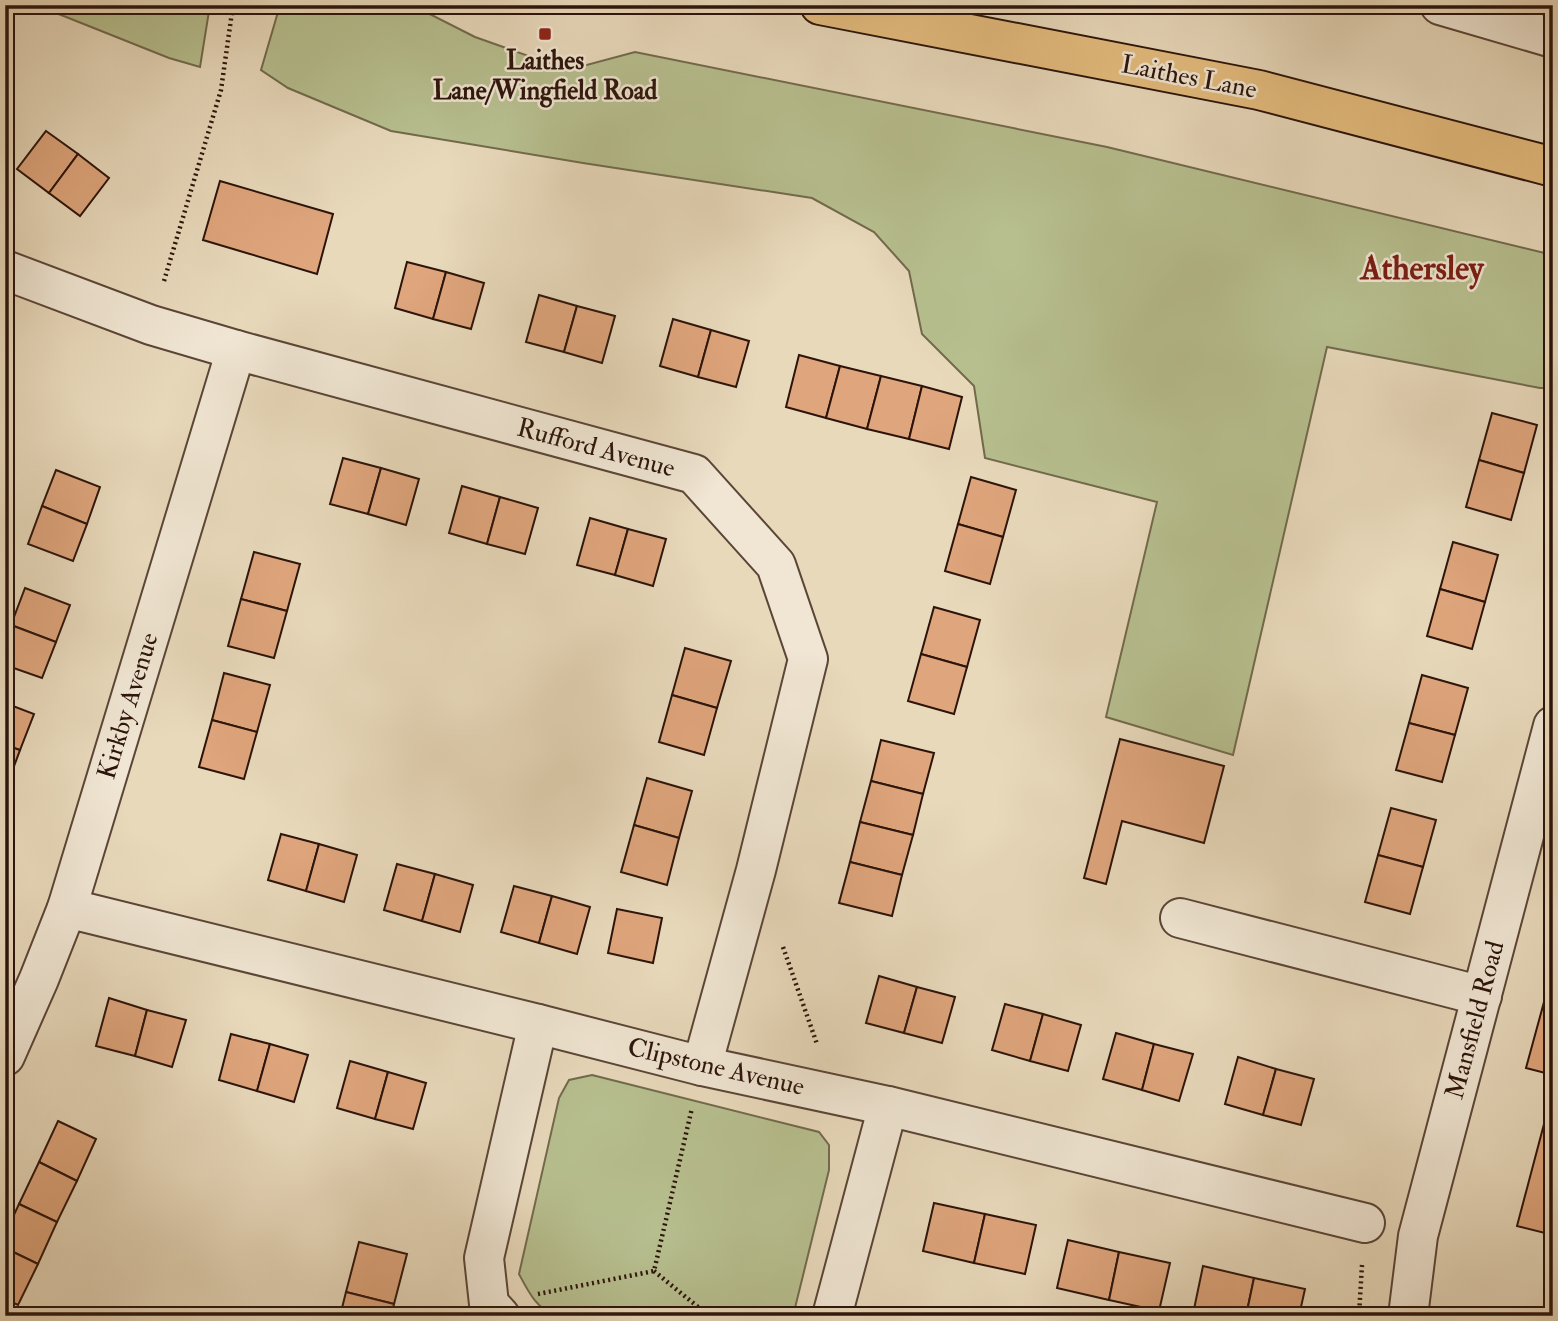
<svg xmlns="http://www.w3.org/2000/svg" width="1558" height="1321" font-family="'IM FELL Double Pica',serif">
  <rect width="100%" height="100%" fill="#e8d9bb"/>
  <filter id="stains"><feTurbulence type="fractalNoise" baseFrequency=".00286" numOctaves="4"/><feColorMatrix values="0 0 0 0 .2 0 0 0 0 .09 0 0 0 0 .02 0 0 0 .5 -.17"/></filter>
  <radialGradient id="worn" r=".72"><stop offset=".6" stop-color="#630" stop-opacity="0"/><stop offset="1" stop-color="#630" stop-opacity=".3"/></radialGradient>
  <g fill="#b7bf8f" stroke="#726a4d" stroke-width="2">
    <path d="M 36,5 L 210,5 L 200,67 L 169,58 Z"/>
    <path d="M 280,5 L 412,5 L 475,37 L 568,70 L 635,52 L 1107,147 L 1553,255 L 1553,388 L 1540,388 L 1327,347 L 1233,755 L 1106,717 L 1157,502 L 985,458 L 974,386 L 922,334 L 909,271 L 874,232 L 812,198 L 583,163 L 391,131 L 288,88 L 261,70 Z"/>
    <path d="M 592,1075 L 819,1132 L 829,1145 L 829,1170 L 793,1316 L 557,1316 C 537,1310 528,1291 519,1274 L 559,1098 L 569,1080 Z"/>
  </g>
  <g fill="#dfa57c" stroke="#2c140b" stroke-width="2">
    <path d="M 46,131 L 78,154 L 49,193 L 17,169 Z"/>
    <path d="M 78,154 L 109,178 L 80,216 L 49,193 Z"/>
    <path d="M 220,181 L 333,214 L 317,274 L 203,240 Z"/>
    <path d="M 407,262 L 446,272 L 433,319 L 395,308 Z"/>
    <path d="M 446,272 L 484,283 L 471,329 L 433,319 Z"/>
    <path d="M 539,295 L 577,306 L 564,352 L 526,342 Z"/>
    <path d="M 577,306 L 615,316 L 602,363 L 564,352 Z"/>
    <path d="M 673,319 L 711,330 L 698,377 L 660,366 Z"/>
    <path d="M 711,330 L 749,341 L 736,387 L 698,377 Z"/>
    <path d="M 799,355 L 840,366 L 826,418 L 786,407 Z"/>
    <path d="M 840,366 L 881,376 L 867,429 L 826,418 Z"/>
    <path d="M 881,376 L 922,386 L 909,439 L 867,429 Z"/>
    <path d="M 922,386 L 962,397 L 949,449 L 909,439 Z"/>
    <path d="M 1492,413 L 1537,425 L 1524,473 L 1479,460 Z"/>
    <path d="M 343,458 L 381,468 L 368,514 L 330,504 Z"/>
    <path d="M 1479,460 L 1524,473 L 1511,520 L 1466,507 Z"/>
    <path d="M 381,468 L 419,479 L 406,525 L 368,514 Z"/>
    <path d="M 56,470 L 100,487 L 87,524 L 42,506 Z"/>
    <path d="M 971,477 L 1016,490 L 1003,537 L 958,524 Z"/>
    <path d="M 462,486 L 500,497 L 487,544 L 449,533 Z"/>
    <path d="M 500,497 L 538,508 L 525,554 L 487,544 Z"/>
    <path d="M 42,506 L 87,524 L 73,561 L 28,544 Z"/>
    <path d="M 590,518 L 628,529 L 615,575 L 577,565 Z"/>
    <path d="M 958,524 L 1003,537 L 990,584 L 945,571 Z"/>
    <path d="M 628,529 L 666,539 L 653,586 L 615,575 Z"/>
    <path d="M 1453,542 L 1498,555 L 1485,602 L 1440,589 Z"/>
    <path d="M 254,552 L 300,564 L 287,611 L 241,599 Z"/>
    <path d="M 25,588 L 70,605 L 56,642 L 11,625 Z"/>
    <path d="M 1440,589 L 1485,602 L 1472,649 L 1427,636 Z"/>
    <path d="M 241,599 L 287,611 L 274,658 L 228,646 Z"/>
    <path d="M 934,607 L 980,620 L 967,667 L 921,654 Z"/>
    <path d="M 11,625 L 56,642 L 42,678 L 5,665 L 5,640 Z"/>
    <path d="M 685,648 L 731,661 L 717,708 L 672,695 Z"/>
    <path d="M 921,654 L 967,667 L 954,714 L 908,701 Z"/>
    <path d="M 224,673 L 270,685 L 257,732 L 212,720 Z"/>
    <path d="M 1422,675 L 1468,688 L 1455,735 L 1409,723 Z"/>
    <path d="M 672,695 L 717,708 L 704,755 L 659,742 Z"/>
    <path d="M 5,703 L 34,714 L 20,750 L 5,745 Z"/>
    <path d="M 212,720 L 257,732 L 244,779 L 199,767 Z"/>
    <path d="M 1409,723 L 1455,735 L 1442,782 L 1396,770 Z"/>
    <path d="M 1120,739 L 1224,766 L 1204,843 L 1122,821 L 1106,884 L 1084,878 Z"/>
    <path d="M 881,740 L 934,753 L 923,794 L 871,781 Z"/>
    <path d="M 5,745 L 20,750 L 6,788 L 5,787 Z"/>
    <path d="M 647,778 L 692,791 L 679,838 L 634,825 Z"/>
    <path d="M 871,781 L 923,794 L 913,835 L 860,822 Z"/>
    <path d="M 1391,808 L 1436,820 L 1423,867 L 1378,855 Z"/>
    <path d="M 860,822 L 913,835 L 902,875 L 850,862 Z"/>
    <path d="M 634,825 L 679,838 L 667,885 L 621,872 Z"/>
    <path d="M 281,834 L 319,844 L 306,891 L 268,880 Z"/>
    <path d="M 319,844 L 357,855 L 344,902 L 306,891 Z"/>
    <path d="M 1378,855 L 1423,867 L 1410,914 L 1365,902 Z"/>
    <path d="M 850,862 L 902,875 L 892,916 L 839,903 Z"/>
    <path d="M 397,864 L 435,874 L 422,921 L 384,910 Z"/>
    <path d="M 435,874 L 473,885 L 460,932 L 422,921 Z"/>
    <path d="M 514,886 L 552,896 L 539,943 L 501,932 Z"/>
    <path d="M 552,896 L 590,907 L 577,954 L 539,943 Z"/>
    <path d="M 617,909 L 662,918 L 653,963 L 608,953 Z"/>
    <path d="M 879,976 L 917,987 L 904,1033 L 866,1023 Z"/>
    <path d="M 917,987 L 955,997 L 942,1043 L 904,1033 Z"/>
    <path d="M 1547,991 L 1553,992 L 1553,1075 L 1526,1068 Z"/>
    <path d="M 109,998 L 147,1010 L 135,1056 L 96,1046 Z"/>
    <path d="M 1005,1004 L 1043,1014 L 1030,1061 L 992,1050 Z"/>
    <path d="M 147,1010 L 186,1020 L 172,1067 L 135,1056 Z"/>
    <path d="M 1043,1014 L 1081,1025 L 1068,1071 L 1030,1061 Z"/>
    <path d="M 1116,1033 L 1154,1044 L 1142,1090 L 1103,1079 Z"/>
    <path d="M 231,1034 L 270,1044 L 257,1091 L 219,1080 Z"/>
    <path d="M 270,1044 L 308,1055 L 294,1102 L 257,1091 Z"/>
    <path d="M 1154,1044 L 1193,1054 L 1179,1101 L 1142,1090 Z"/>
    <path d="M 1238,1057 L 1276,1069 L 1263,1115 L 1225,1104 Z"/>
    <path d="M 350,1061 L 388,1072 L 375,1119 L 337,1108 Z"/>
    <path d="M 1276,1069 L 1314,1079 L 1301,1125 L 1263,1115 Z"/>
    <path d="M 388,1072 L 426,1083 L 413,1129 L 375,1119 Z"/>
    <path d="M 1553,1090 L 1553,1235 L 1517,1226 Z"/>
    <path d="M 58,1121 L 96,1139 L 77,1181 L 39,1162 Z"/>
    <path d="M 39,1162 L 77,1181 L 57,1222 L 19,1204 Z"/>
    <path d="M 934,1203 L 985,1214 L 974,1263 L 923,1251 Z"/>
    <path d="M 19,1204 L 57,1222 L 38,1264 L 5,1248 L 5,1234 Z"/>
    <path d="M 985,1214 L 1036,1225 L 1025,1274 L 974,1263 Z"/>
    <path d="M 1068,1240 L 1119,1252 L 1109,1300 L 1057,1288 Z"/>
    <path d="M 359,1242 L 407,1254 L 394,1304 L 346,1292 Z"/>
    <path d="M 5,1248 L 38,1264 L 18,1305 L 5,1299 Z"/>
    <path d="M 1119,1252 L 1170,1263 L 1159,1311 L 1109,1300 Z"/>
    <path d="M 1203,1266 L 1254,1278 L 1246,1316 L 1201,1316 L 1193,1314 Z"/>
    <path d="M 1254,1278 L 1305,1289 L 1299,1316 L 1246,1316 Z"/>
    <path d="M 346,1292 L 394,1304 L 391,1316 L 340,1316 Z"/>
  </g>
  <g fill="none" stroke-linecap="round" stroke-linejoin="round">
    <g stroke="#5b4537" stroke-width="42">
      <g id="minor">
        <path d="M 1440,5 L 1553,38"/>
        <path d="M 5,270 L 151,325 L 236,350 L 694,474 L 776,565 L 808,659 L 756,870 L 702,1066"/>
        <path d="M 67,908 L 538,1024 L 702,1066 L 888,1106 L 1365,1223"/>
        <path d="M 1180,918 L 1482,996"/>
        <path d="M 5,1056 L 39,979 L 67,908 L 236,350"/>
        <path d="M 500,1316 L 489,1304 L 484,1258 L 538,1024"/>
        <path d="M 832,1316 L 888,1106"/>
        <path d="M 1408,1316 L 1418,1236 L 1553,726"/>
      </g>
    </g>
    <g stroke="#2c140b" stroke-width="42">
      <path id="major" d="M 820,5 L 1259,90 L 1553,167"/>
    </g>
    <g stroke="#2c140b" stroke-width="4.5" stroke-dasharray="2 3.5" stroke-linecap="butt">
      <path d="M 164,281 L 221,90 L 233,5"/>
      <path d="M 783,947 L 817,1044"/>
      <path d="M 1362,1265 L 1359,1315 L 1363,1315"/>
      <path d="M 654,1271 L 709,1316"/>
      <path d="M 538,1294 L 654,1271 L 692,1108"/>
    </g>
    <use href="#minor" stroke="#f0e6d3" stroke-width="38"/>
    <use href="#major" stroke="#e4bc7e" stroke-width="38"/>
  </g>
  <rect fill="#8f2418" stroke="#f0e6d3" stroke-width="2.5" x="538" y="27" width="14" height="14" rx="3.5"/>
  <g text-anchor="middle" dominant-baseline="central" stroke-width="5" stroke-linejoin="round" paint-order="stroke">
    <g font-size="26" font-weight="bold" fill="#2c140b" stroke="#f0e6d3">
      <text x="545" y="61">Laithes<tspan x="545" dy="30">Lane/Wingfield Road</tspan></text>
    </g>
    <g font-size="26" fill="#2c140b" stroke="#f0e6d3">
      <text transform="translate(1189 77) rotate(11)">Laithes Lane</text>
      <text transform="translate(596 448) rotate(15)">Rufford Avenue</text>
      <text transform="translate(128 706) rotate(-73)">Kirkby Avenue</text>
      <text transform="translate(1475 1020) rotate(-75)">Mansfield Road</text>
      <text transform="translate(716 1067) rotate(13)">Clipstone Avenue</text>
    </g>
    <g font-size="33" font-weight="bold" fill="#7a1f14" stroke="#f0e6d3">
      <text x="1422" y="268">Athersley</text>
    </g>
  </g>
  <rect width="1558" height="1321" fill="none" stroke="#e8d9bb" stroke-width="28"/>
  <rect x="7" y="7" width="1544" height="1307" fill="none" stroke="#2c140b" stroke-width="3.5"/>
  <rect x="14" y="14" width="1530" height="1293" fill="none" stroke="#2c140b" stroke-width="2"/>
  <rect width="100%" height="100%" filter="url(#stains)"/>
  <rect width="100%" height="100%" fill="url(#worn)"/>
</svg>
